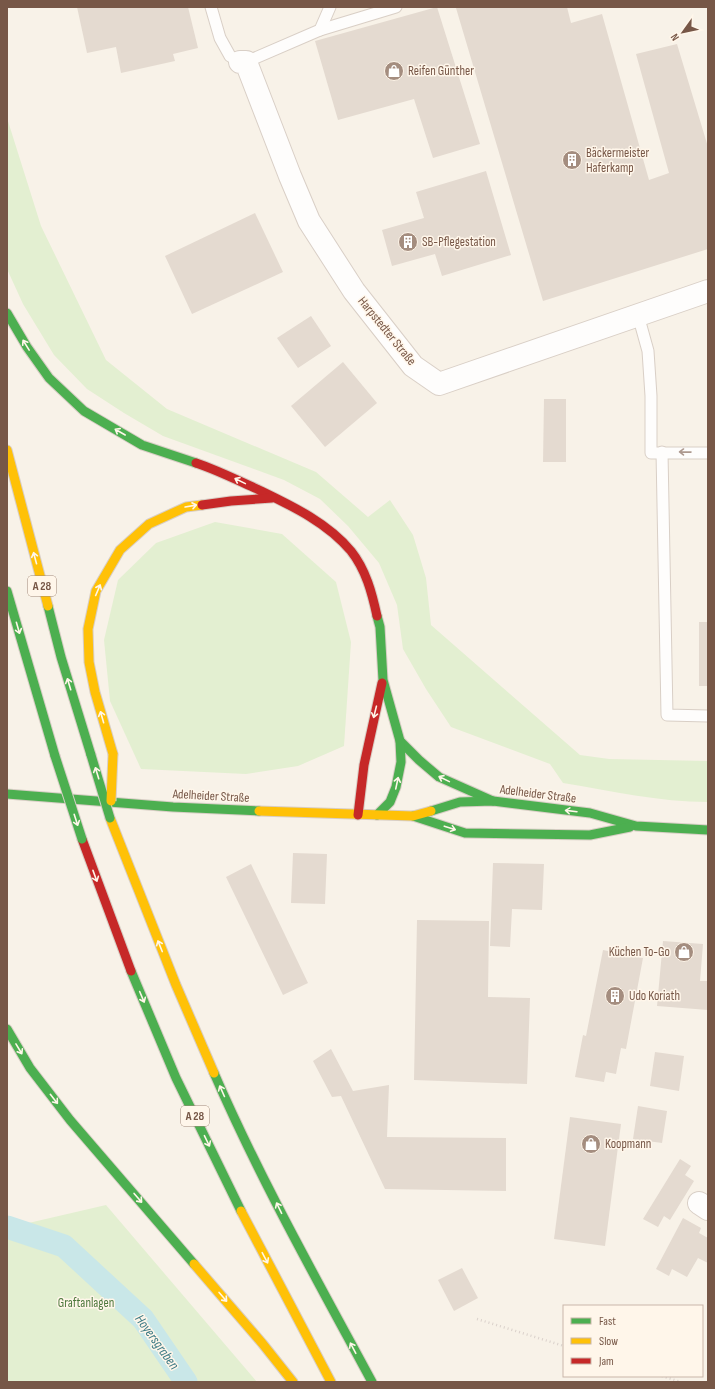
<svg xmlns="http://www.w3.org/2000/svg" width="715" height="1389" font-family="'Sofia Sans Condensed',sans-serif">
  <rect width="100%" height="100%" fill="#f8f2e8"/>
  <g fill="#e3efd1">
    <path d="M 7,118 L 41,226 L 106,360 L 167,409 L 316,472 L 368,517 L 390,500 L 413,535 L 426,578 L 431,625 L 580,755 L 609,759 L 708,761 L 708,802 C 659,802 611,791 563,783 L 550,764 L 451,727 L 426,689 L 403,649 L 397,605 L 379,563 L 348,526 L 320,499 L 284,480 L 163,436 L 124,413 L 87,389 L 54,355 L 23,304 L 7,269 Z"/>
    <path d="M 215,522 L 282,534 L 336,582 L 351,642 L 344,746 L 298,766 L 246,774 L 141,769 L 110,701 L 104,640 L 118,580 L 156,543 Z"/>
    <path d="M 106,1205 L 257,1382 L 7,1382 L 7,1228 Z"/>
  </g>
  <g fill="none" stroke-linecap="round" stroke-linejoin="round">
    <path stroke="#c9e7e8" stroke-width="23" d="M 7,1227 L 64,1246 L 143,1319 L 186,1382"/>
  </g>
  <g fill="#e4dad0">
    <path d="M 77,7 L 188,7 L 198,48 L 173,54 L 175,61 L 121,73 L 116,47 L 87,53 Z"/>
    <path d="M 437,7 L 480,144 L 433,158 L 414,99 L 338,120 L 315,41 Z"/>
    <path d="M 459,7 L 567,7 L 571,23 L 602,14 L 649,180 L 669,173 L 636,54 L 677,44 L 708,147 L 708,249 L 543,301 L 456,8 Z"/>
    <path d="M 486,171 L 511,255 L 442,276 L 435,254 L 392,266 L 382,230 L 424,218 L 416,192 Z"/>
    <path d="M 255,213 L 283,272 L 192,314 L 165,256 Z"/>
    <path d="M 311,316 L 331,346 L 298,368 L 277,338 Z"/>
    <path d="M 343,362 L 377,403 L 325,447 L 291,406 Z"/>
    <path d="M 544,399 L 566,399 L 566,462 L 543,462 Z"/>
    <rect x="699" y="622" width="9" height="64"/>
    <path d="M 293,853 L 327,854 L 325,904 L 291,903 Z"/>
    <path d="M 493,863 L 544,864 L 542,910 L 512,909 L 510,947 L 490,946 Z"/>
    <path d="M 251,864 L 308,983 L 283,995 L 226,877 Z"/>
    <path d="M 417,920 L 489,921 L 488,997 L 530,998 L 527,1084 L 414,1080 Z"/>
    <path d="M 663,941 L 703,944 L 700,981 L 708,981 L 708,1010 L 657,1006 Z"/>
    <path d="M 603,950 L 643,958 L 626,1049 L 621,1048 L 616,1074 L 606,1072 L 604,1082 L 575,1077 L 583,1035 L 586,1036 Z"/>
    <path d="M 331,1049 L 353,1091 L 389,1085 L 387,1137 L 506,1138 L 506,1191 L 385,1189 L 341,1096 L 332,1097 L 313,1061 Z"/>
    <path d="M 655,1052 L 684,1056 L 679,1091 L 650,1086 Z"/>
    <path d="M 638,1106 L 667,1111 L 662,1143 L 633,1139 Z"/>
    <path d="M 570,1117 L 621,1124 L 605,1246 L 554,1239 Z"/>
    <path d="M 680,1159 L 691,1166 L 685,1175 L 694,1181 L 670,1220 L 664,1216 L 658,1227 L 643,1219 Z"/>
    <path d="M 683,1218 L 701,1228 L 699,1233 L 708,1238 L 708,1263 L 698,1258 L 687,1277 L 672,1269 L 669,1276 L 656,1269 Z"/>
    <path d="M 462,1268 L 478,1298 L 454,1311 L 438,1280 Z"/>
  </g>
  <g fill="none" stroke-linecap="round" stroke-linejoin="round">
    <g stroke="#d9cfc6" stroke-width="13">
      <g id="lane">
        <path d="M 211,7 L 220,38 L 230,56 L 240,62"/>
        <path d="M 320,30 L 396,7"/>
        <path d="M 246,62 L 320,30 L 330,7"/>
        <path d="M 638,315 L 648,351 L 651,396 L 651,453 L 708,453"/>
        <path d="M 662,452 L 667,715 L 708,716"/>
      </g>
    </g>
    <g stroke="#d9cfc6" stroke-width="24">
      <g id="street">
        <path d="M 240,62 L 246,62 L 290,176 L 309,221 L 354,291 L 413,366 L 439,384 L 708,291"/>
        <path d="M 699,1203 L 708,1209"/>
      </g>
    </g>
    <g stroke="#d8cec5" stroke-width="11">
      <g id="fast">
        <path d="M 7,313 L 27,347 L 49,378 L 84,411 L 142,445 L 196,463"/>
        <path d="M 7,591 L 55,756"/>
        <path d="M 48,606 L 61,657 L 91,755"/>
        <path d="M 400,741 L 419,760 L 439,777 L 493,801"/>
        <path d="M 7,794 L 173,807 L 259,811"/>
        <path d="M 431,811 L 460,802 L 493,801 L 590,813 L 636,826 L 708,830"/>
        <path d="M 377,815 L 390,802 L 396,787 L 401,762 L 400,741 L 383,680 L 380,627 L 377,616"/>
        <path d="M 413,816 L 465,833 L 590,835 L 630,827"/>
        <path d="M 131,971 L 176,1078 L 241,1211"/>
        <path d="M 7,1029 L 30,1068 L 70,1120 L 194,1264"/>
        <path d="M 214,1073 C 260,1179 317,1280 372,1382"/>
      </g>
    </g>
    <g stroke="#d8cec5" stroke-width="11">
      <g id="slow">
        <path d="M 7,450 L 48,606"/>
        <path d="M 113,754 L 95,692 L 89,662 L 88,629 L 96,591 L 120,550 L 149,524 L 186,507 L 202,505"/>
        <path d="M 259,811 L 413,816 L 431,811"/>
        <path d="M 110,818 L 176,985 L 214,1073"/>
        <path d="M 241,1211 L 331,1382"/>
        <path d="M 194,1264 L 262,1343 L 293,1382"/>
      </g>
    </g>
    <g stroke="#d8cec5" stroke-width="11">
      <g id="jam">
        <path d="M 196,463 C 217,470 237,480 257,489 C 290,505 327,522 351,551 C 366,570 372,593 377,616"/>
        <path d="M 202,505 L 231,501 L 272,498"/>
        <path d="M 358,815 L 364,765 L 382,683"/>
        <path d="M 82,839 L 131,971"/>
      </g>
    </g>
    <g stroke="#dad1cb" stroke-width="2.5" stroke-dasharray="1 3" stroke-linecap="butt">
      <path d="M 477,1319 L 564,1346"/>
      <path d="M 662,1376 L 681,1382"/>
    </g>
    <use href="#lane" stroke="#fefdfc" stroke-width="11"/>
    <use href="#street" stroke="#fefdfc" stroke-width="22"/>
    <use href="#fast" stroke="#4caf50" stroke-width="9"/>
    <use href="#slow" stroke="#ffc107" stroke-width="9"/>
    <use href="#jam" stroke="#c62828" stroke-width="9"/>
    <g stroke="#d9cfc8" stroke-width="11" stroke-linecap="butt">
      <g id="fast-bridge">
        <path d="M 91,755 L 110,818"/>
        <path d="M 55,756 L 82,839"/>
      </g>
    </g>
    <g stroke="#d9cfc8" stroke-width="11" stroke-linecap="butt">
      <path id="slow-bridge" d="M 111,801 L 113,754"/>
    </g>
    <use href="#fast-bridge" stroke="#4caf50" stroke-width="9"/>
    <use href="#slow-bridge" stroke="#ffc107" stroke-width="9"/>
  </g>
  <defs><path id="oneway-shaft" d="M-6 0H5M1.5-3L5.5 0L1.5 3" fill="none" stroke-width="1.6" stroke-linecap="round" stroke-linejoin="round"/></defs>
  <g stroke="#fff6ea">
    <use href="#oneway-shaft" transform="translate(26 345) rotate(-122)"/>
    <use href="#oneway-shaft" transform="translate(120 432) rotate(-150)"/>
    <use href="#oneway-shaft" transform="translate(240 481) rotate(-154)"/>
    <use href="#oneway-shaft" transform="translate(191 506) rotate(-10)"/>
    <use href="#oneway-shaft" transform="translate(35 558) rotate(-105)"/>
    <use href="#oneway-shaft" transform="translate(98 590) rotate(-67)"/>
    <use href="#oneway-shaft" transform="translate(18 628) rotate(74)"/>
    <use href="#oneway-shaft" transform="translate(69 684) rotate(-107)"/>
    <use href="#oneway-shaft" transform="translate(375 712) rotate(104)"/>
    <use href="#oneway-shaft" transform="translate(102 717) rotate(-106)"/>
    <use href="#oneway-shaft" transform="translate(97 773) rotate(-107)"/>
    <use href="#oneway-shaft" transform="translate(444 779) rotate(-154)"/>
    <use href="#oneway-shaft" transform="translate(397 783) rotate(-78)"/>
    <use href="#oneway-shaft" transform="translate(571 811) rotate(-173)"/>
    <use href="#oneway-shaft" transform="translate(76 820) rotate(72)"/>
    <use href="#oneway-shaft" transform="translate(450 828) rotate(18)"/>
    <use href="#oneway-shaft" transform="translate(95 876) rotate(70)"/>
    <use href="#oneway-shaft" transform="translate(160 946) rotate(-112)"/>
    <use href="#oneway-shaft" transform="translate(142 997) rotate(67)"/>
    <use href="#oneway-shaft" transform="translate(19 1049) rotate(59)"/>
    <use href="#oneway-shaft" transform="translate(222 1091) rotate(-114)"/>
    <use href="#oneway-shaft" transform="translate(54 1099) rotate(52)"/>
    <use href="#oneway-shaft" transform="translate(207 1141) rotate(64)"/>
    <use href="#oneway-shaft" transform="translate(138 1198) rotate(49)"/>
    <use href="#oneway-shaft" transform="translate(279 1208) rotate(-116)"/>
    <use href="#oneway-shaft" transform="translate(265 1258) rotate(62)"/>
    <use href="#oneway-shaft" transform="translate(223 1297) rotate(49)"/>
    <use href="#oneway-shaft" transform="translate(353 1348) rotate(-118)"/>
  </g>
  <use stroke="#ad998f" href="#oneway-shaft" transform="translate(685 452) rotate(-179)"/>
  <defs>
    <g id="shop-disc" transform="scale(1)"><circle r="9.5" fill="#a48d7f" stroke="#fff6ea"/><path d="M-5-2.5h2.3a2.7 3.5 0 0 1 5.4 0H5L5.5 6h-11ZM-1.5-2.5h3a1.5 2.3 0 0 0-3 0Z" fill="#fff"/></g>
    <g id="building-disc" transform="scale(1)"><circle r="9.5" fill="#a48d7f" stroke="#fff6ea"/><path d="M-4-6H4V6H1V3H-1V6H-4ZM-2.5-4.3h1.7v1.8h-1.7ZM.8-4.3h1.7v1.8H.8ZM-2.5-1h1.7V.8h-1.7ZM.8-1h1.7V.8H.8Z" fill="#fff"/></g>
  </defs>
  <g fill-rule="evenodd">
    <use href="#shop-disc" x="394" y="71"/>
    <use href="#building-disc" x="572" y="160"/>
    <use href="#building-disc" x="408" y="242"/>
    <use href="#shop-disc" x="684" y="952"/>
    <use href="#building-disc" x="615" y="996"/>
    <use href="#shop-disc" x="591" y="1144"/>
  </g>
  <g text-anchor="middle" dominant-baseline="central" stroke-width="3" stroke-linejoin="round" paint-order="stroke">
    <g fill="#fff6ea" stroke="#a08778" stroke-width="1">
      <rect x="28" y="576" width="28" height="20" rx="3"/>
      <rect x="181" y="1106" width="28" height="20" rx="3"/>
    </g>
    <g font-size="12" font-weight="bold" fill="#775747">
      <text x="42" y="586">A 28</text>
      <text x="195" y="1116">A 28</text>
    </g>
    <g font-size="13" fill="#775747" stroke="#fff6ea" text-anchor="start">
      <text x="408" y="71">Reifen Günther</text>
      <text x="586" y="153">Bäckermeister<tspan x="586" dy="15">Haferkamp</tspan></text>
      <text x="422" y="242">SB-Pflegestation</text>
      <text x="670" y="952" text-anchor="end">Küchen To-Go</text>
      <text x="629" y="996">Udo Koriath</text>
      <text x="605" y="1144">Koopmann</text>
    </g>
    <g font-size="13" fill="#775747" stroke="#fff6ea">
      <text transform="translate(387 331) rotate(51)">Harpstedter Straße</text>
      <text transform="translate(538 794) rotate(7)">Adelheider Straße</text>
      <text transform="translate(211 796) rotate(3)">Adelheider Straße</text>
    </g>
    <g font-size="13" fill="#4d783c" stroke="#fff6ea">
      <text x="86" y="1303">Graftanlagen</text>
    </g>
    <g font-size="14" font-style="italic" fill="#3c7a85" stroke="#fff6ea">
      <text transform="translate(157 1342) rotate(54)">Hoyersgraben</text>
    </g>
  </g>
  <rect width="715" height="1389" fill="none" stroke="#775747" stroke-width="16"/>
  <rect x="563" y="1305" width="140" height="72" fill="#fff6ea" stroke="#c9b6a9"/>
  <rect x="571" y="1318" width="20" height="6" fill="#4caf50" stroke="#c9b6a9"/>
  <text x="599" y="1325" font-size="12" fill="#775747">Fast</text>
  <rect x="571" y="1338" width="20" height="6" fill="#ffc107" stroke="#c9b6a9"/>
  <text x="599" y="1345" font-size="12" fill="#775747">Slow</text>
  <rect x="571" y="1358" width="20" height="6" fill="#c62828" stroke="#c9b6a9"/>
  <text x="599" y="1365" font-size="12" fill="#775747">Jam</text>
  <g transform="translate(683 32) rotate(237)" stroke="#fff6ea" stroke-width="3" paint-order="stroke">
  <path d="M0-3L7 15L0 10L-7 15Z" fill="#775747"/>
  <text y="-6" font-size="11" font-weight="bold" text-anchor="middle" fill="#775747">N</text>
  </g>
</svg>
